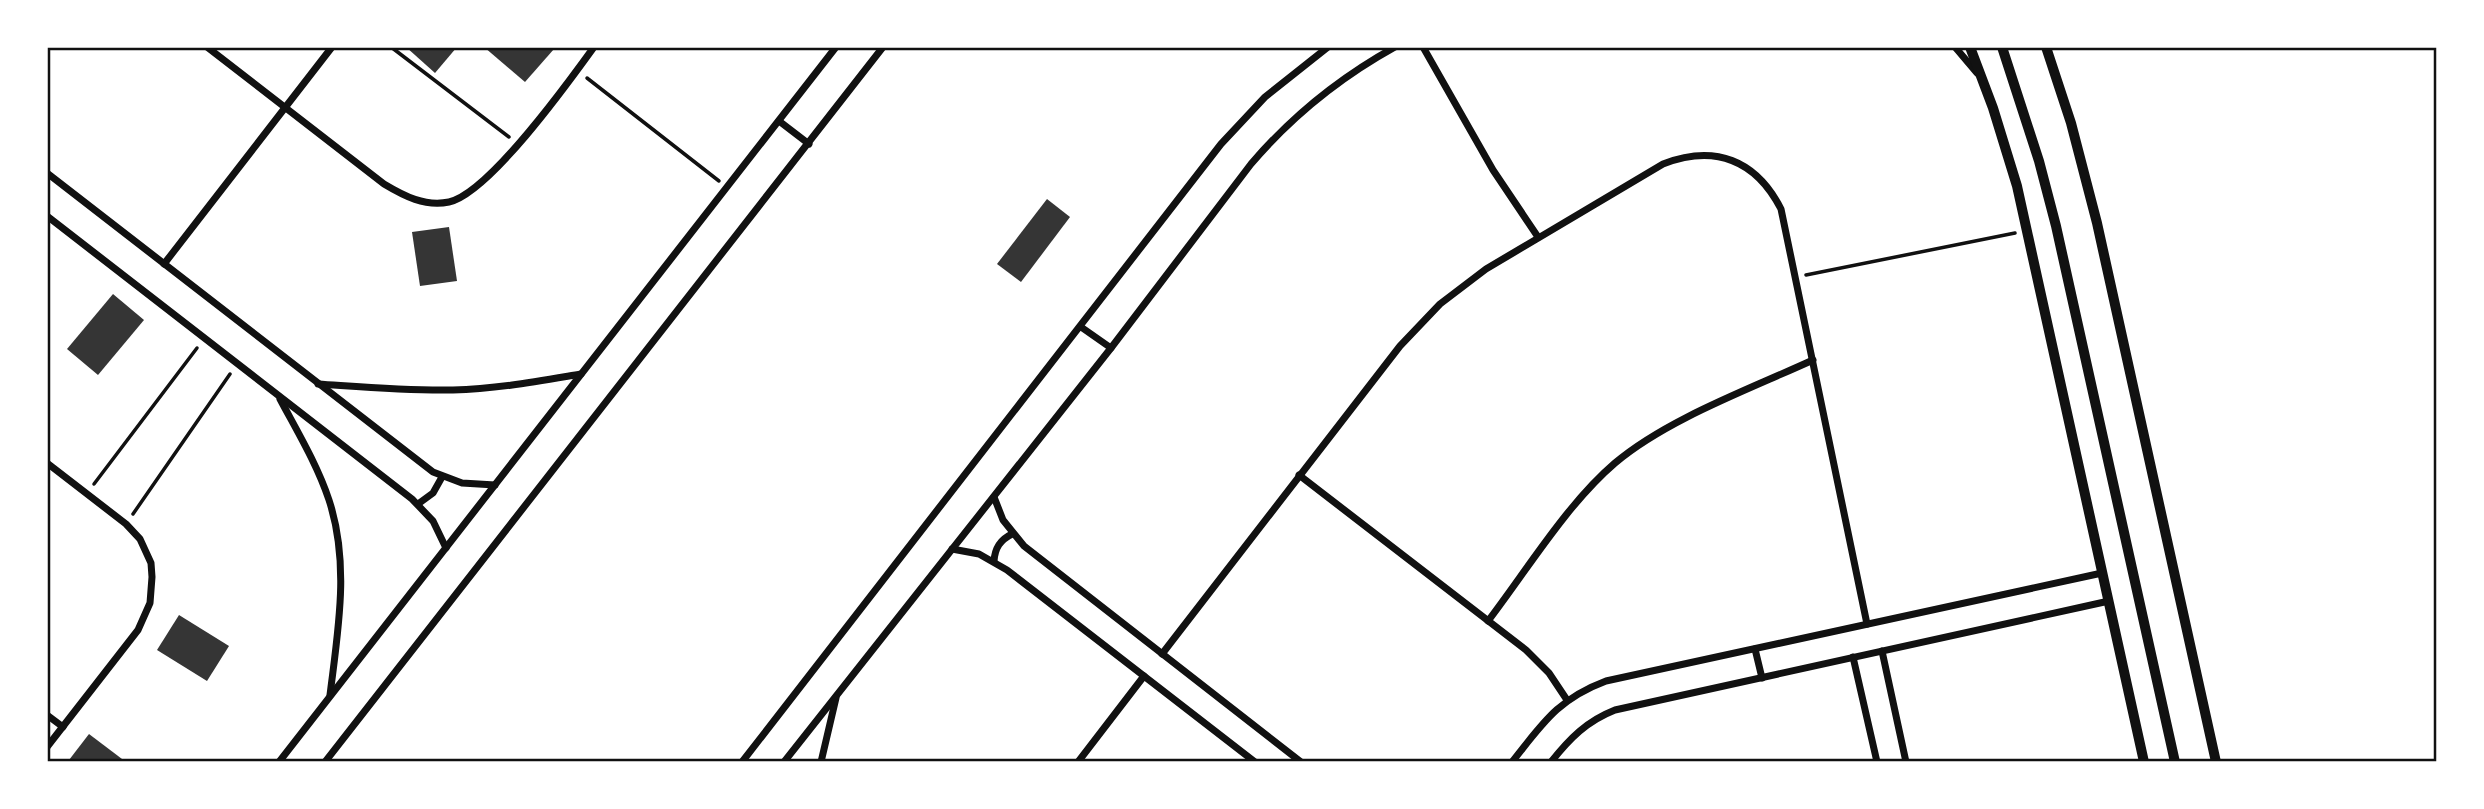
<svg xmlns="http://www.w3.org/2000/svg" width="2484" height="809" font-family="Manrope,sans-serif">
  <rect width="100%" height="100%" fill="#fff"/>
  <g fill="#353535">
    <path d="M 406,47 L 457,47 L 435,73 Z"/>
    <path d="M 484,47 L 552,47 L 554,49 L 525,82 Z"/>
    <path d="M 1047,199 L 1070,217 L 1021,282 L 997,264 Z"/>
    <path d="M 449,227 L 457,281 L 420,286 L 412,232 Z"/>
    <path d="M 113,294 L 144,320 L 98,375 L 67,349 Z"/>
    <path d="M 179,615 L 229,646 L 207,681 L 157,650 Z"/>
    <path d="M 89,734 L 126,762 L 71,762 L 69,760 Z"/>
  </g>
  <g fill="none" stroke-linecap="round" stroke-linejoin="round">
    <g stroke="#111" stroke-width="3.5">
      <path d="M 391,47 L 509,137"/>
      <path d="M 587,78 L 719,181"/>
      <path d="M 1806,275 L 2015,233"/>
      <path d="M 94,484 L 197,348"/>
      <path d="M 133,514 L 230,374"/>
    </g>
    <g stroke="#111" stroke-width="7">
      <path d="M 207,47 L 384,184 C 404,196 425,207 449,202 C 489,193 568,83 594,47"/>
      <path d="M 1423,47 L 1493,170 L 1538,237"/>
      <path d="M 1955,47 L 1977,73"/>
      <path d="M 779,121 L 809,144"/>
      <path d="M 47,173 L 433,472 L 462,483 L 495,485"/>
      <path d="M 47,216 L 412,499 L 433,521 L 446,548"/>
      <path d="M 164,264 L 332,47"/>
      <path d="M 1081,327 L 1111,348"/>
      <path d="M 318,384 C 363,387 408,391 453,390 C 496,389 539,381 581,374"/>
      <path d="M 280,399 C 297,431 317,464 329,500 C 350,564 338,630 330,695"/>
      <path d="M 47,463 L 126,524 L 140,539 L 151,563 L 152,577 L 150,603 L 138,630 L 47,747"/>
      <path d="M 1299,475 L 1526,650 L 1549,673 L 1567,700"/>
      <path d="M 994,497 L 1003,520 L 1024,546 L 1301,762"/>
      <path d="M 418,504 L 433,493 L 442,477"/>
      <path d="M 952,549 L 979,554 L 1007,570 L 1255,762"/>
      <path d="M 994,561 C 995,548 1000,540 1012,534"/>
      <path d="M 1488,621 C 1527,570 1567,504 1615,463 C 1667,419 1750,389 1813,360"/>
      <path d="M 1755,649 L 1762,678"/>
      <path d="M 1882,651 L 1906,762"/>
      <path d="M 1162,654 L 1400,346 L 1440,304 L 1486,269 L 1663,164 C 1715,144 1756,160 1781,209 L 1867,624"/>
      <path d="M 1853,657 L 1877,762"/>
      <path d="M 47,715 L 63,727"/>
      <path d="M 279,762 L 836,47"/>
      <path d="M 325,762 L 883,47"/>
      <path d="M 742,762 L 1221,144 L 1265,97 L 1328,47"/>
      <path d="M 784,762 L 1111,348 L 1251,164 C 1292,116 1339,78 1395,47"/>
      <path d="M 821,762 L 836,698"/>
      <path d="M 1078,762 L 1144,676"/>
      <path d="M 1512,762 C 1543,723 1558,699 1606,681 L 2102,573"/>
      <path d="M 1551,762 C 1570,738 1587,721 1615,710 L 2109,601"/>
    </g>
    <path stroke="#111" stroke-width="10" d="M 1970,47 L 1993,108 L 2017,186 L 2144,762"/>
    <g stroke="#111" stroke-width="10">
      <path d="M 2002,47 L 2039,161 L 2056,226 L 2175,762"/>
      <path d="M 2046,47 L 2071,123 L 2097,223 L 2216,762"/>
    </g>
  </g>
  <rect width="2484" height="809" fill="none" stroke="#ffffff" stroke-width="98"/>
  <rect x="49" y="49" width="2386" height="711" fill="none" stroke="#111" stroke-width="2.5"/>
</svg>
